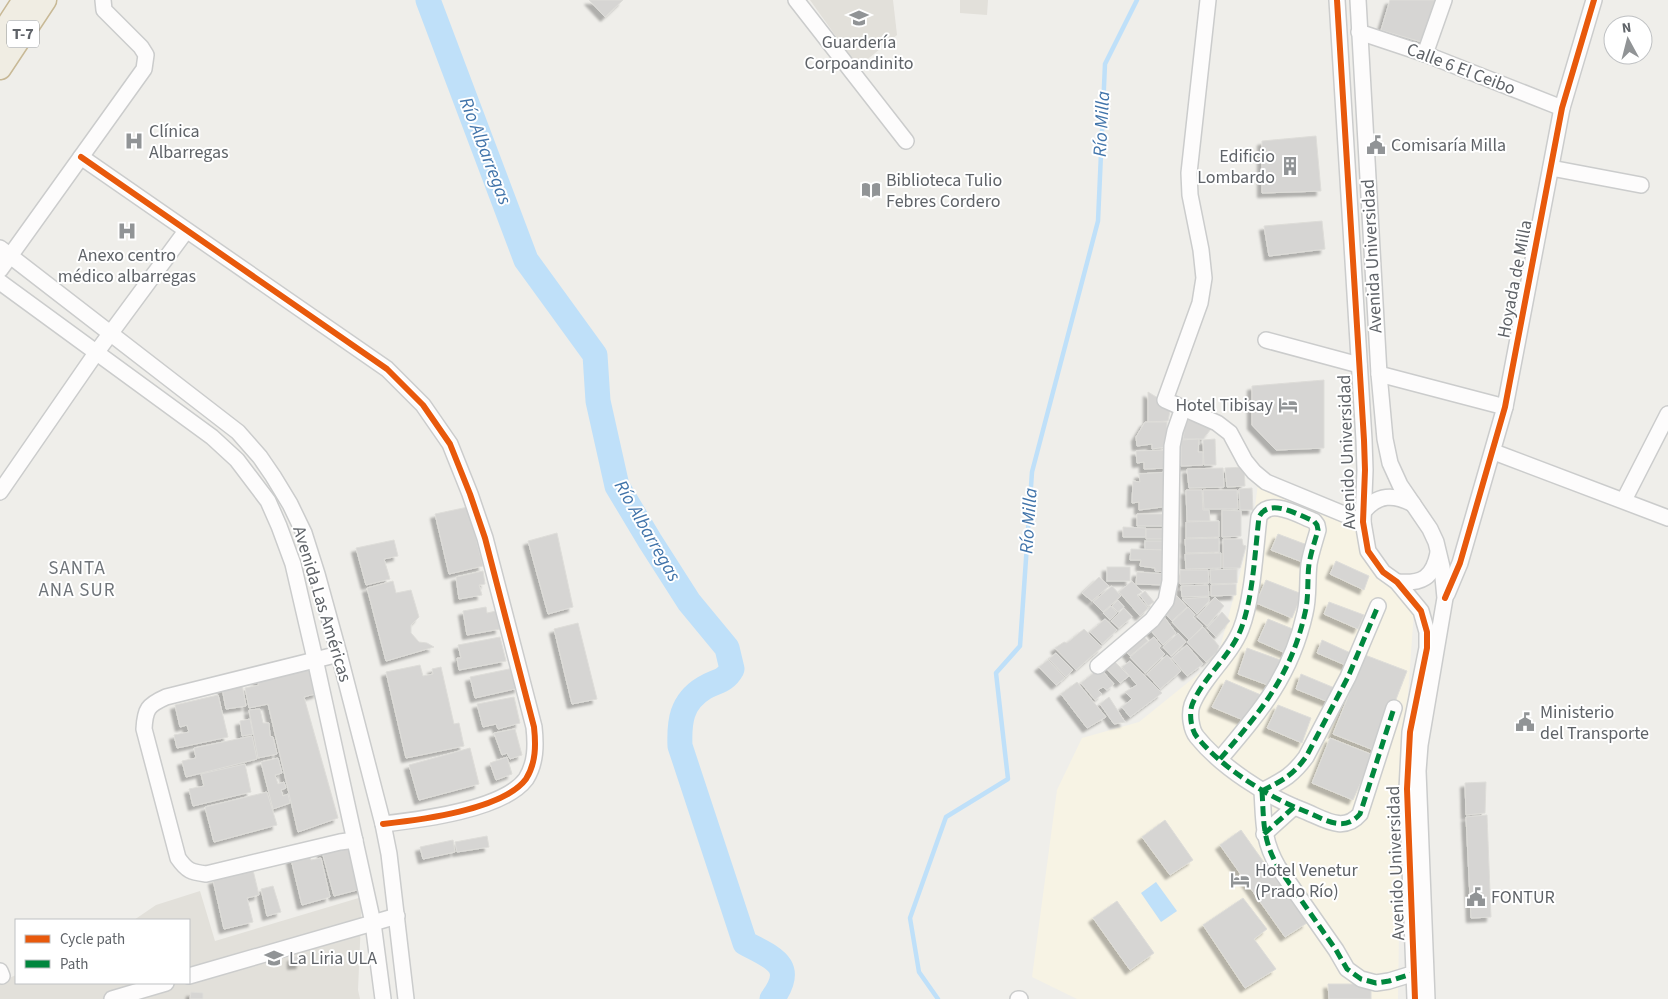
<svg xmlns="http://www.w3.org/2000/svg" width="1668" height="999" font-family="'Source Sans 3',sans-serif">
  <defs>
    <filter id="shadow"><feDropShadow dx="-4.5" dy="4.5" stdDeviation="1" flood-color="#0004"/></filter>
  </defs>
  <rect width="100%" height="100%" fill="#efeeea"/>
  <path fill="#f7f3e4" d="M 1258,484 L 1360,525 L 1414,611 L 1401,793 L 1398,999 L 1077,999 L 1032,977 L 1057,790 L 1082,738 L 1139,722 L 1217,659 L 1252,529 Z"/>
  <g fill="#e2e0da">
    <path d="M 810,0 L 893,0 L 897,35 L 858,67 Z"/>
    <path d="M 960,0 L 988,0 L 987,15 L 960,13 Z"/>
    <path d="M 200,891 L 215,941 L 362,897 L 358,990 L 360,999 L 0,999 L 0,982 L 16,975 L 16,983 L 189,983 L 189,920 L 134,920 L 156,905 Z"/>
  </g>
  <path fill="#bfe0f9" d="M 1156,882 L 1177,911 L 1161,922 L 1141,893 Z"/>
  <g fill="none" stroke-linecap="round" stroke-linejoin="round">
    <path stroke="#bfe0f9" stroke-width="4.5" d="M 938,999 L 919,972 L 910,918 L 946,817 L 1008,779 L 996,673 L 1020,646 L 1032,472 L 1098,221 L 1105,64 L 1137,0"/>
    <path stroke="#bfe0f9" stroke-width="25" d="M 428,0 L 526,260 L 595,355 L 598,401 L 617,486 L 650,541 L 689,602 L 727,648 L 732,669 C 725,682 715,681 704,688 C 681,702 679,722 680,746 L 745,943 C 773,958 797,965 772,999"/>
  </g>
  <g fill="#d6d5d3" stroke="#deddd9" filter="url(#shadow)">
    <path d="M 589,0 L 623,0 L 605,17 Z"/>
    <path d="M 1390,0 L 1438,0 L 1425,43 L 1381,30 Z"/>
    <path d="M 1316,136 L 1321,191 L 1262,193 L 1262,141 Z"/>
    <path d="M 1322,221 L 1325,249 L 1269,256 L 1264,226 Z"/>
    <path d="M 1324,380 L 1324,448 L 1276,450 L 1252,425 L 1252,386 Z"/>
    <path d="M 1148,392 L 1171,406 L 1168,421 L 1148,422 Z"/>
    <path d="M 1190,417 L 1211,429 L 1203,439 L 1183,439 L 1185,426 Z"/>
    <path d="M 1145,422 L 1167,422 L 1166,447 L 1152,449 L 1152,444 L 1137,446 L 1136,437 Z"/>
    <path d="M 1199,439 L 1198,452 L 1203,452 L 1203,465 L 1181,466 L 1181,440 Z"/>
    <path d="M 1215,439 L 1216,465 L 1204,465 L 1203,440 Z"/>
    <path d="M 1168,450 L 1169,468 L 1144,469 L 1144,462 L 1137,463 L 1136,451 Z"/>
    <path d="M 1244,467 L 1245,486 L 1227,487 L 1225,468 Z"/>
    <path d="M 1223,468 L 1224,487 L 1189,488 L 1187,469 Z"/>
    <path d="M 1169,472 L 1170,506 L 1139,510 L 1139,502 L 1132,503 L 1133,481 L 1140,482 L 1139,474 Z"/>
    <path d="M 1252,488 L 1253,510 L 1240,510 L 1239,489 Z"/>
    <path d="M 1186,490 L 1202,490 L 1203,510 L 1209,510 L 1210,521 L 1187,521 Z"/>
    <path d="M 1203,490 L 1237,490 L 1238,509 L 1204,509 Z"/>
    <path d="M 468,507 L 483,566 L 449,574 L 435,514 Z"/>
    <path d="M 1222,510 L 1241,511 L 1241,536 L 1222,537 Z"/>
    <path d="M 1137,514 L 1168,514 L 1169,526 L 1137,526 Z"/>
    <path d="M 1219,521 L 1219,537 L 1186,538 L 1186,522 Z"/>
    <path d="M 1123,527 L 1146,528 L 1146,537 L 1123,537 Z"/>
    <path d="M 1146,529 L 1169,529 L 1170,539 L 1146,539 Z"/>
    <path d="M 557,533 L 573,607 L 548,614 L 528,541 Z"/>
    <path d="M 1278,534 L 1310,546 L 1305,563 L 1271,550 Z"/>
    <path d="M 1219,538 L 1219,552 L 1186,553 L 1185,539 Z"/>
    <path d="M 1223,539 L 1242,539 L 1243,545 L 1246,546 L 1240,568 L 1223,568 Z"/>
    <path d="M 394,540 L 398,556 L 384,559 L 390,579 L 366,585 L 356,548 Z"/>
    <rect x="1145" y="541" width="23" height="9"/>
    <path d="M 1131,549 L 1164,550 L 1168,572 L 1155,571 L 1155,568 L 1140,566 L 1141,560 L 1130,560 Z"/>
    <path d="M 1221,553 L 1221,568 L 1186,569 L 1185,554 Z"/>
    <path d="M 1336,561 L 1369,576 L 1364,590 L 1330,574 Z"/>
    <rect x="1107" y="567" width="23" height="14"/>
    <path d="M 1237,569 L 1237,583 L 1211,584 L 1210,570 Z"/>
    <path d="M 1180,570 L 1208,570 L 1209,583 L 1180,584 Z"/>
    <path d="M 483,571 L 485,584 L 479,585 L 482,595 L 459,599 L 456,577 Z"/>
    <path d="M 1137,572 L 1167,574 L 1166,585 L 1136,584 Z"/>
    <path d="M 1099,577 L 1109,586 L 1092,601 L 1082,593 Z"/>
    <path d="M 1266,580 L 1302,594 L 1292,618 L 1256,603 Z"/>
    <path d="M 393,581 L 396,593 L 411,590 L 419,617 L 411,625 L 411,633 L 419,642 L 427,643 L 434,647 L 386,661 L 367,588 Z"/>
    <path d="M 1132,581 L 1142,592 L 1137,595 L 1148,608 L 1140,616 L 1119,592 Z"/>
    <path d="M 1236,584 L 1236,595 L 1211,596 L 1211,585 Z"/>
    <path d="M 1208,585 L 1209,596 L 1182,597 L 1181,586 Z"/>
    <path d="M 1112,586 L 1121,596 L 1103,612 L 1093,602 Z"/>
    <path d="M 1145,591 L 1154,602 L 1148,606 L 1140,595 Z"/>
    <path d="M 1177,596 L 1187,607 L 1172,621 L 1161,609 Z"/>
    <path d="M 1209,597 L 1209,601 L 1197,614 L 1182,599 Z"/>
    <path d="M 1215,597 L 1224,606 L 1207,626 L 1197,617 Z"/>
    <path d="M 1118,600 L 1124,607 L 1118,612 L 1112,606 Z"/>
    <path d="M 1329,602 L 1364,615 L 1358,629 L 1324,614 Z"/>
    <path d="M 1111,606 L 1117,613 L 1110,620 L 1103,613 Z"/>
    <path d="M 486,607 L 487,613 L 496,611 L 500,629 L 467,635 L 463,611 Z"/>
    <path d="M 1188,607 L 1195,615 L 1193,617 L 1203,626 L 1189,640 L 1172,622 Z"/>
    <path d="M 1124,608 L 1132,617 L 1119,628 L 1111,621 Z"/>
    <path d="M 1222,612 L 1230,621 L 1216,637 L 1207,628 Z"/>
    <path d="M 1162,614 L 1176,633 L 1163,645 L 1147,626 Z"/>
    <path d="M 1105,619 L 1117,630 L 1102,644 L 1090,632 Z"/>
    <path d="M 1268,619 L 1300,632 L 1290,655 L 1258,641 Z"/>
    <path d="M 578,623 L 597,699 L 572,704 L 554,629 Z"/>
    <path d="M 1203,627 L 1219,646 L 1217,652 L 1206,662 L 1187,642 Z"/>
    <path d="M 1084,629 L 1102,647 L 1076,670 L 1055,648 L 1064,642 L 1067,643 Z"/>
    <path d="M 1140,632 L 1148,641 L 1130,656 L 1123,648 Z"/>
    <path d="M 1178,633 L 1186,642 L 1171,656 L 1163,647 Z"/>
    <path d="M 500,637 L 506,661 L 459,670 L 457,658 L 461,658 L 458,645 Z"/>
    <path d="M 1154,637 L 1161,646 L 1159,648 L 1165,654 L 1145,673 L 1130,657 Z"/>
    <path d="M 1322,640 L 1355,655 L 1350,667 L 1317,653 Z"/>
    <path d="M 1187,645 L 1203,664 L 1187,676 L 1172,658 Z"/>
    <path d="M 1247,648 L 1283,661 L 1273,687 L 1238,674 Z"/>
    <path d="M 1056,653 L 1073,670 L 1066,677 L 1049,659 Z"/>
    <path d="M 1167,655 L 1181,671 L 1160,689 L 1147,674 Z"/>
    <path d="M 1365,655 L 1407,671 L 1376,751 L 1333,734 Z"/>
    <path d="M 1048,660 L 1065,678 L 1056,685 L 1039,667 Z"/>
    <path d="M 1114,661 L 1129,676 L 1120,683 L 1106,668 Z"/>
    <path d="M 1130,661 L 1162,693 L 1130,717 L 1122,707 L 1132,699 L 1125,692 L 1137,685 L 1122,667 Z"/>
    <path d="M 313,665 L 318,693 L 304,697 L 338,818 L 298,832 L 268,704 L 249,708 L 245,688 L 259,685 L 256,677 Z"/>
    <path d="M 420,665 L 423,676 L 433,674 L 432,669 L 441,667 L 454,724 L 459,723 L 464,746 L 406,758 L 386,672 Z"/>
    <path d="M 514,668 L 519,688 L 475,698 L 470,677 Z"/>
    <path d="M 1100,668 L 1114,684 L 1107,690 L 1103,687 L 1098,690 L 1102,694 L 1095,700 L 1081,683 Z"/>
    <path d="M 1301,674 L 1337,689 L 1331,703 L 1296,689 Z"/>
    <path d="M 1226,680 L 1261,695 L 1248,722 L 1212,707 Z"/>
    <path d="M 1077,682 L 1106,717 L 1087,728 L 1061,694 Z"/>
    <path d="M 242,684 L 246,706 L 226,709 L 222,688 Z"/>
    <path d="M 218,695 L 228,737 L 177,748 L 174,735 L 189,732 L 187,725 L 180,727 L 175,705 Z"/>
    <path d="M 514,697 L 520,723 L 498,729 L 496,724 L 483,727 L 477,704 Z"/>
    <path d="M 1109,697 L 1125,722 L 1114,724 L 1100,704 Z"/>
    <path d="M 1278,705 L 1311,718 L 1302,743 L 1267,728 Z"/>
    <path d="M 260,709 L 263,723 L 269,723 L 270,736 L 273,737 L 277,754 L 258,758 L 249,710 Z"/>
    <path d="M 250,719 L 253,734 L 242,736 L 240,721 Z"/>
    <path d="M 515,729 L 522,755 L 510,759 L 507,753 L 502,755 L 494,733 Z"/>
    <path d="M 252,736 L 257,759 L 186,777 L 182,761 L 196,758 L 194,748 Z"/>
    <path d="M 1330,738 L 1373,755 L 1353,800 L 1312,783 Z"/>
    <path d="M 470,748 L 479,784 L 419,800 L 409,765 Z"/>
    <path d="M 507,757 L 512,774 L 496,780 L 490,763 Z"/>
    <path d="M 278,758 L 282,773 L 275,775 L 278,784 L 284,782 L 286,788 L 281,790 L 283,796 L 288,794 L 290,803 L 273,809 L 261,762 Z"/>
    <path d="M 245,764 L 251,792 L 193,806 L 189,789 L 204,786 L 201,774 Z"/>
    <path d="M 1486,782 L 1485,813 L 1466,815 L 1465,783 Z"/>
    <path d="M 267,792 L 277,825 L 214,842 L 205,807 Z"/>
    <path d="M 1487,815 L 1491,917 L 1471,918 L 1466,817 Z"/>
    <path d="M 1165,820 L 1193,860 L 1170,875 L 1142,837 Z"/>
    <path d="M 1241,830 L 1307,923 L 1285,937 L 1220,845 Z"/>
    <path d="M 487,836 L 489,847 L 457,852 L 455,842 Z"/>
    <path d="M 453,840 L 455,852 L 423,859 L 420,847 Z"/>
    <path d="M 352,841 L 365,888 L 334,896 L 321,848 Z"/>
    <path d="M 308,851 L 311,860 L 321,858 L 330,897 L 302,905 L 290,855 Z"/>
    <path d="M 253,870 L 259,895 L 247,898 L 253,922 L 224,929 L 213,880 Z"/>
    <path d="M 273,886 L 281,912 L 267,916 L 261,889 Z"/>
    <path d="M 1243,898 L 1267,929 L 1254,939 L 1276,969 L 1245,988 L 1203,925 Z"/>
    <path d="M 1117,901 L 1154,953 L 1130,970 L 1093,918 Z"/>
    <path d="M 300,956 L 301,964 L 292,965 L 292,957 Z"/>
    <path d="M 1328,984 L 1371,984 L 1371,999 L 1329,999 Z"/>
    <path d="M 191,992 L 203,993 L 203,999 L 190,999 Z"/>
  </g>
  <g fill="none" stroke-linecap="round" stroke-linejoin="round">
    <g stroke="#cbcccc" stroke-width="18">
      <g id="minor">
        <path d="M 796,0 L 906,141"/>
        <path d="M 1208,0 L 1189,173 L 1190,195 L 1201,250 L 1204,278 L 1200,303 L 1165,400 L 1217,423 L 1230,433 L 1245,461 L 1254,472 L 1266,482 L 1363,522"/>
        <path d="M 1337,0 L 1364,440 L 1365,470 L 1363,522 L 1368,551 L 1383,572 L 1397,582 L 1421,611 L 1427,632 L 1427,648 L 1410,732 L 1407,789 L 1415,999"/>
        <path d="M 1358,0 L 1379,374 L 1385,439 L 1390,463 L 1400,485 L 1430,529 L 1436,542 L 1442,567 L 1445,598 L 1420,745 L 1418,771 L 1427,999"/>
        <path d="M 1359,32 L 1425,54 L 1562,108"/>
        <path d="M 1425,54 L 1444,0"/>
        <path d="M 81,157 L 387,369 L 423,405 L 450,444 L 470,494 L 485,538 L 534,727 C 536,745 536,763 526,779 C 503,810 419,820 383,824"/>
        <path d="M 1551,168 L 1641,185"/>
        <path d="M 0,248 L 238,432 L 260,457 L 273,476 L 290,504 L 304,533 L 317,574 L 339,654 L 383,824 L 389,854 L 406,999"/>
        <path d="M 0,270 L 144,69 L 146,55 L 141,47 L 104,10 L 103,0"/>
        <path d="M 0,282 L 212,437 L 237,460 L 268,501 L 279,526 L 293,564 L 315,659 L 373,923 L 383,999"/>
        <path d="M 1266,340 L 1359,365"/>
        <path d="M 1379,374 L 1505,407"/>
        <path d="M 1494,452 L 1668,518"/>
        <path d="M 0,492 L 96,353 L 186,231"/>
        <path d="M 1624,500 L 1668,414"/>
        <path d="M 1364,511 C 1378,494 1394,494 1413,504"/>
        <path d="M 1397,582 C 1422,584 1433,578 1438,553"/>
        <path d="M 1447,594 L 1460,563 L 1505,407 L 1562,108 L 1594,0"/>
        <path d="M 339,654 L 166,697 C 148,705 145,709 144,729 L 178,858 C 187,871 191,872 206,874 L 340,842 L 355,840"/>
        <path d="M 1098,666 L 1152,620 L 1166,601 L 1170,581 L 1172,446 L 1175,431 L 1183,408"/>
        <path d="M 1220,759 C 1260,712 1291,676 1305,613 C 1309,597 1307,580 1309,564 C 1311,552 1315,541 1318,530 L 1317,525 L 1314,521 C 1298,515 1269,497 1259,517 C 1255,551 1253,598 1241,629 C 1230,657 1203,677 1192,705 C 1189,714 1191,730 1197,737 C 1221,767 1268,797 1302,810 C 1323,818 1343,834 1360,814 L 1394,708"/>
        <path d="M 1262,791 C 1264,821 1262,839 1278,867 L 1336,950 L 1347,969 L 1361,979 L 1376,983 L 1389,981 L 1415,973"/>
        <path d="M 1262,791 C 1283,780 1292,776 1306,757 L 1348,677 L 1378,606"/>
        <path d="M 1264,834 L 1294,807"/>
        <path d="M 0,971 L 2,976"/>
        <path d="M 189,976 L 397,916"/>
        <path d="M 112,999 L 166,983"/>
        <path d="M 1018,999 L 1020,999"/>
      </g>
    </g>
    <g stroke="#c8b996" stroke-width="25">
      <g id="highway">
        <path d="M 0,37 L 24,0"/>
        <path d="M 0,68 L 45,0"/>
      </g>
    </g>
    <use href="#minor" stroke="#fdfcfc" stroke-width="15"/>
    <use href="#highway" stroke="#f0ede3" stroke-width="22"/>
    <g stroke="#00873e" stroke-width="5" stroke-dasharray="10 5" stroke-linecap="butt">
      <path d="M 1220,759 C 1260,712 1291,676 1305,613 C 1309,597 1307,580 1309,564 C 1311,552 1315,541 1318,530 L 1317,525 L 1314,521 C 1298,515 1269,497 1259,517 C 1255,551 1253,598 1241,629 C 1230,657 1203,677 1192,705 C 1189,714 1191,730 1197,737 C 1221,767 1268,797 1302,810 C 1323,818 1343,834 1360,814 L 1394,708"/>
      <path d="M 1262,791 C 1264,821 1262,839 1278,867 L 1336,950 L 1347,969 L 1361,979 L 1376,983 L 1389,981 L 1415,973"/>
      <path d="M 1262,791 C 1283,780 1292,776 1306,757 L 1348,677 L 1378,606"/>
      <path d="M 1264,834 L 1294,807"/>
    </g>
    <g stroke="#fff" stroke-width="9">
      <g id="cycleway">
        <path d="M 1337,0 L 1364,440 L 1365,470 L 1363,522 L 1368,551 L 1383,572 L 1397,582 L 1421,611 L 1427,632 L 1427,648 L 1410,732 L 1407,789 L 1415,999"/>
        <path d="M 81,157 L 387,369 L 423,405 L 450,444 L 470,494 L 485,538 L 534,727 C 536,745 536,763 526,779 C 503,810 419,820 383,824"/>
        <path d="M 1445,598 L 1460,563 L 1505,407 L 1562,108 L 1594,0"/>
      </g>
    </g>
    <use href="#cycleway" stroke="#e8590c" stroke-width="6"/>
  </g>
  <defs>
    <g id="school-bare" transform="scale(1.5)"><path d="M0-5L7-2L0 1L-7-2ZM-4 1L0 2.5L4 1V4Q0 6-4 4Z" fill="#919496" stroke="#fff" stroke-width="2.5" paint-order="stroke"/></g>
    <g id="hospital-bare" transform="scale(1.5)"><path d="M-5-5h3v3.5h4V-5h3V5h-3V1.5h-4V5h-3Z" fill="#919496" stroke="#fff" stroke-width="2.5" paint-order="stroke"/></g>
    <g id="civic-bare" transform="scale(1.5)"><path d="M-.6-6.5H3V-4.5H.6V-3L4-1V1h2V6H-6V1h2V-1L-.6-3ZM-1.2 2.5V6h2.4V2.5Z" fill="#919496" stroke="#fff" stroke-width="2.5" paint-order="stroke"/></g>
    <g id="building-bare" transform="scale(1.5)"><path d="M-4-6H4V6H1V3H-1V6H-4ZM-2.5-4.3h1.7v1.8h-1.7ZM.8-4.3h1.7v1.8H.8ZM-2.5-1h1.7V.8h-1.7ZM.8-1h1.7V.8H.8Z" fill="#919496" stroke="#fff" stroke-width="2.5" paint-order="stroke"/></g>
    <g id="library-bare" transform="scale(1.5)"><path d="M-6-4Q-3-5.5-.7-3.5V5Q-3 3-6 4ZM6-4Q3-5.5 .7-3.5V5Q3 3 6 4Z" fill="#919496" stroke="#fff" stroke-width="2.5" paint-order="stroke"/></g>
    <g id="hotel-bare" transform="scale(1.5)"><path d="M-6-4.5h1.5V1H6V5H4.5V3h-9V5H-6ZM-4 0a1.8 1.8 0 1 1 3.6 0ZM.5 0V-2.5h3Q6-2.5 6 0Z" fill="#919496" stroke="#fff" stroke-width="2.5" paint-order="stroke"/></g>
    <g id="university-bare" transform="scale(1.5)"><path d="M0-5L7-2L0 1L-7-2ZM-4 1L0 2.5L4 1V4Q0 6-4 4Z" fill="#919496" stroke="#fff" stroke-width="2.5" paint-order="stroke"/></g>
  </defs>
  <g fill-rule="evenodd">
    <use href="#school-bare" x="859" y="18"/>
    <use href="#hospital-bare" x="134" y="141"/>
    <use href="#civic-bare" x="1376" y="145"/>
    <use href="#building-bare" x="1290" y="166"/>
    <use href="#library-bare" x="871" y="190"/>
    <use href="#hospital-bare" x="127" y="231"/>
    <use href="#hotel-bare" x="1288" y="405"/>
    <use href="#civic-bare" x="1525" y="722"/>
    <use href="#hotel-bare" x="1240" y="880"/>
    <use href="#civic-bare" x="1476" y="897"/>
    <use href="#university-bare" x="274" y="958"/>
  </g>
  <g text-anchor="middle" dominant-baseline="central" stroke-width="4" stroke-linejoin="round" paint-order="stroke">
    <rect fill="#fff" stroke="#8f9295" stroke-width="1" x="7" y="20.5" width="32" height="27" rx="4"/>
    <g font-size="16" font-weight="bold" fill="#5f6368">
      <text x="23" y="34">T-7</text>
    </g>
    <g font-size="18" fill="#5f6368" stroke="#fff" text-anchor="start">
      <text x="859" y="42" text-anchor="middle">Guardería<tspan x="859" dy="21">Corpoandinito</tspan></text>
      <text x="149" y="131">Clínica<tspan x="149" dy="21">Albarregas</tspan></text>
      <text x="1391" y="145">Comisaría Milla</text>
      <text x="1275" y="156" text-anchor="end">Edificio<tspan x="1275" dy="21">Lombardo</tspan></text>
      <text x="886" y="180">Biblioteca Tulio<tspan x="886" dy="21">Febres Cordero</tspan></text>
      <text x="127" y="255" text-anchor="middle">Anexo centro<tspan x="127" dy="21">médico albarregas</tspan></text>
      <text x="1273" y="405" text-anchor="end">Hotel Tibisay</text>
      <text x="1540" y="712">Ministerio<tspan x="1540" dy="21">del Transporte</tspan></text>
      <text x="1255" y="870">Hotel Venetur<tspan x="1255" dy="21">(Prado Río)</tspan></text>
      <text x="1491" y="897">FONTUR</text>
      <text x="289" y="958">La Liria ULA</text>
    </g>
    <g font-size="18" fill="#5f6368" stroke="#fff">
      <text transform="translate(1461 69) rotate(21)">Calle 6 El Ceibo</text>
      <text transform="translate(1372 256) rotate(-93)">Avenida Universidad</text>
      <text transform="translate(1515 279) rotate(-79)">Hoyada de Milla</text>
      <text transform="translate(1347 452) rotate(-92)">Avenido Universidad</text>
      <text transform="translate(322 604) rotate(73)">Avenida Las Américas</text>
      <text transform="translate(1396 863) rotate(-92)">Avenido Universidad</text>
    </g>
    <g font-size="19" font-style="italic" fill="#4174aa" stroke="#fff">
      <text transform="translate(1102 124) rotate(-87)">Río Milla</text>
      <text transform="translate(485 151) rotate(69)">Río Albarregas</text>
      <text transform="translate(1029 521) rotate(-86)">Río Milla</text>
      <text transform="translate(647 531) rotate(60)">Río Albarregas</text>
    </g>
    <g font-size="19" letter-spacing="1" fill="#70757a" stroke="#fff">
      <text x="77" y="568">SANTA<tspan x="77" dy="22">ANA SUR</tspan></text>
    </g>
  </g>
  <rect x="15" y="919" width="175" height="65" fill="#ffffff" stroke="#bfc1c3"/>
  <rect x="25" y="935" width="25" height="8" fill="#e8590c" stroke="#bfc1c3"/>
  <text x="60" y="944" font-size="15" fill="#5f6368">Cycle path</text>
  <rect x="25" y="960" width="25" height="8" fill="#00873e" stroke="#bfc1c3"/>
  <text x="60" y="969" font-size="15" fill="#5f6368">Path</text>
  <g transform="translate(1628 40) rotate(353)"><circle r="24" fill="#ffffff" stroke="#bfc1c3"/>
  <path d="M0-4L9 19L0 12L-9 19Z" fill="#919496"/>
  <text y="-8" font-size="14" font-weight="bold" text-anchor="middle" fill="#5f6368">N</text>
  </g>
</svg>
